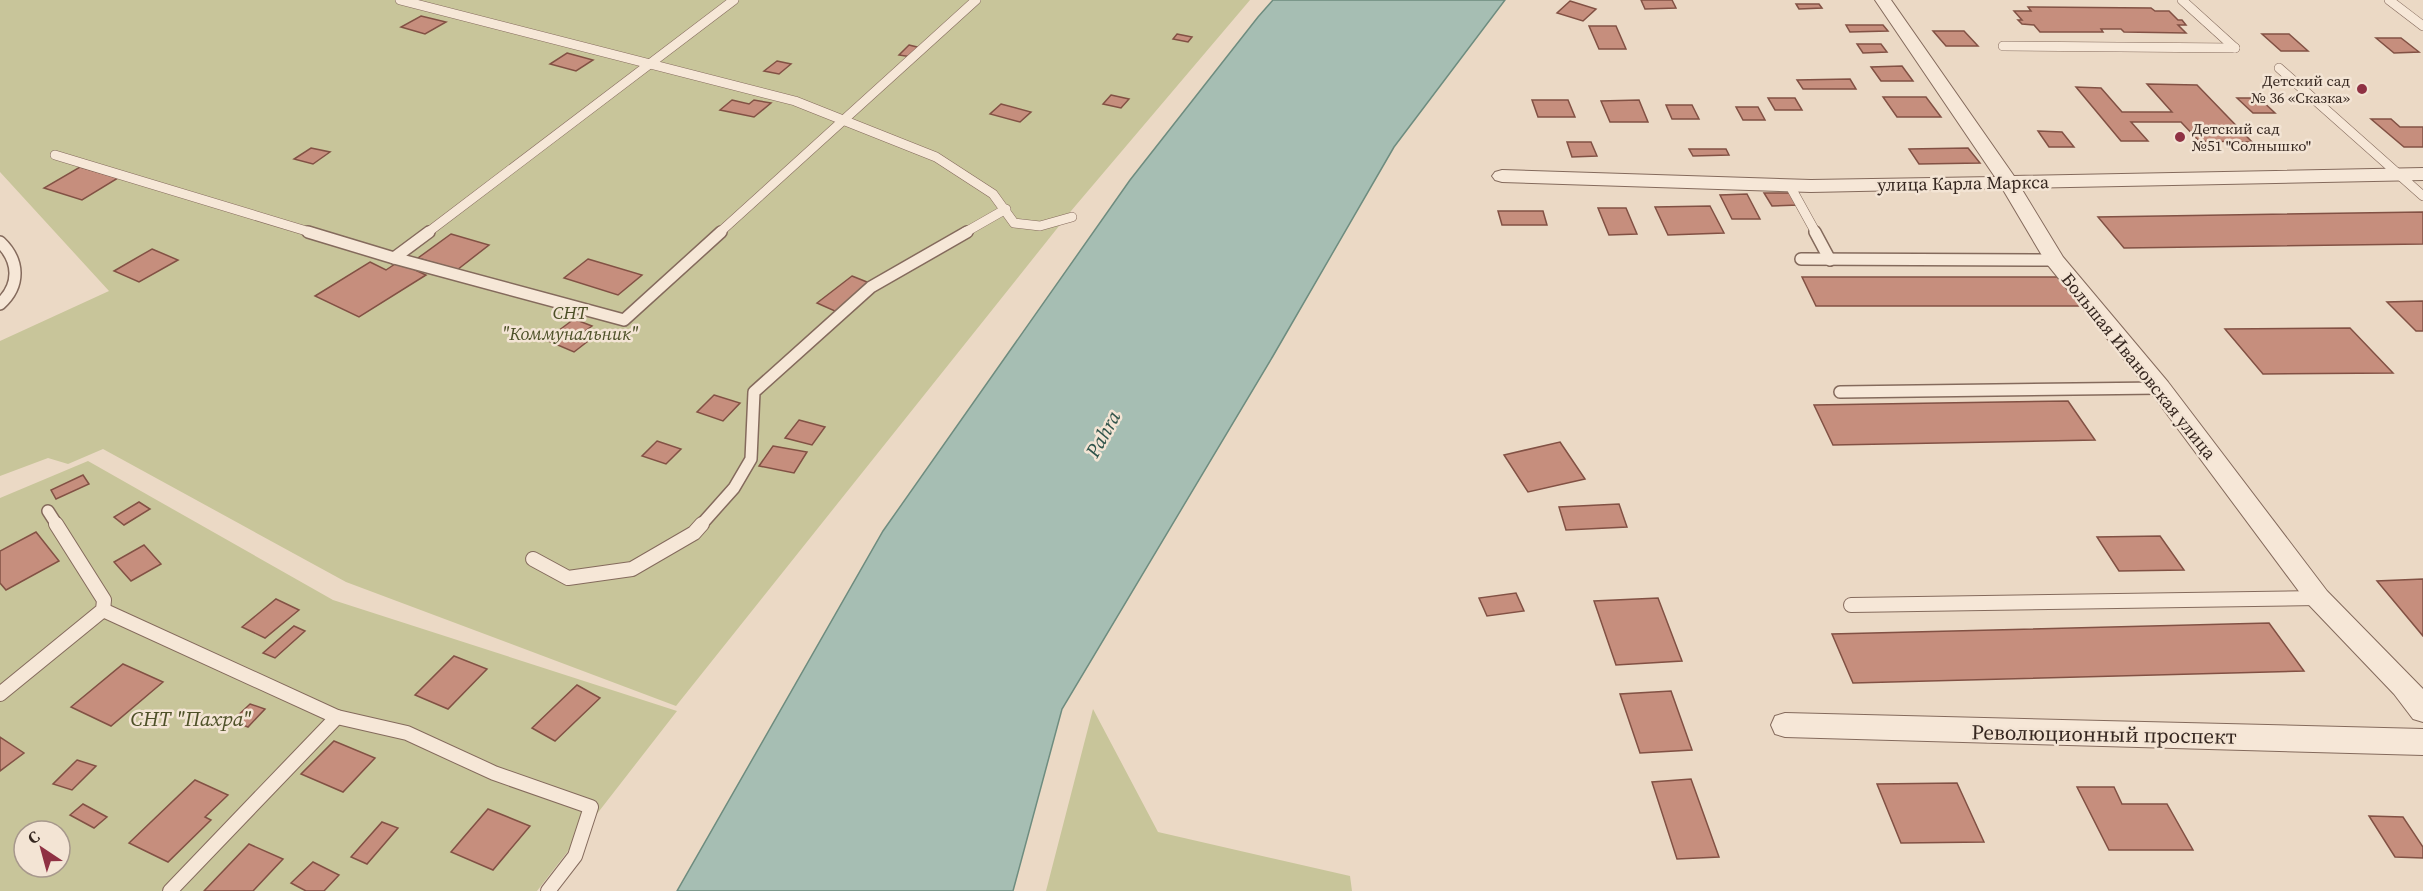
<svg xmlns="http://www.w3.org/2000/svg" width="2423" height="891" font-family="'Source Serif 4',serif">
  <rect width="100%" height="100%" fill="#ebd9c5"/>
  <g fill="#c8c59a" fill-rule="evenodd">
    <path d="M 0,0 L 1250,0 L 1071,211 L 676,706 L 346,582 L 103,449 L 68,464 L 48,458 L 0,476 L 0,341 L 109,291 L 0,172 Z"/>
    <path d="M 88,461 L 333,600 L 677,711 L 537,891 L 0,891 L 0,498 ZM 24,831 L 60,831 L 60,867 L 24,867 Z"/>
    <path d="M 1093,709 L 1158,832 L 1350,876 L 1352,891 L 1046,891 Z"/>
  </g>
  <path fill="#a6beb3" stroke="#6e8c7f" stroke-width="1.5" d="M 1273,0 L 1505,0 L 1394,147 L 1273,356 L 1062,709 L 1013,891 L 677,891 L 883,531 L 1130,180 L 1258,17 Z"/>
  <g fill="#c68e7d" stroke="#825144" stroke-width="1.5">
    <path d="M 1641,0 L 1672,0 L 1676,8 L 1645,9 Z"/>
    <path d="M 1570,1 L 1596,9 L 1583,21 L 1557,13 Z"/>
    <path d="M 1796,4 L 1819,4 L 1822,8 L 1799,9 Z"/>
    <path d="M 2028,7 L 2151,8 L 2155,11 L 2169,11 L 2178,20 L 2182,20 L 2186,25 L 2178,25 L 2186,33 L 2124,32 L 2121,29 L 2101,29 L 2103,32 L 2040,32 L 2034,25 L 2022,24 L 2018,20 L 2022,20 L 2014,11 L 2031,11 Z"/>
    <path d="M 421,16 L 446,22 L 425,34 L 401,27 Z"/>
    <path d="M 1846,25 L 1883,25 L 1888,31 L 1850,32 Z"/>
    <path d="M 1589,26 L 1616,26 L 1626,49 L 1599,49 Z"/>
    <path d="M 1933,31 L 1964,31 L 1978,46 L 1946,46 Z"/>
    <path d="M 1177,34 L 1192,37 L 1188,42 L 1173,39 Z"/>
    <path d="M 2262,34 L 2289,34 L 2308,51 L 2281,51 Z"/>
    <path d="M 2376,38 L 2401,38 L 2419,52 L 2394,53 Z"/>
    <path d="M 1857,44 L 1881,44 L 1887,52 L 1863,53 Z"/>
    <path d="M 909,45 L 921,48 L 912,57 L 899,55 Z"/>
    <path d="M 567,53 L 593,60 L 576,71 L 550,64 Z"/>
    <path d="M 777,61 L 791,64 L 779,74 L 764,71 Z"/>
    <path d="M 1902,66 L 1913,81 L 1881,81 L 1871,67 Z"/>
    <path d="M 1850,79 L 1856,89 L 1803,89 L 1797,80 Z"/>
    <path d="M 2147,84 L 2197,85 L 2252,142 L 2199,141 L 2181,122 L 2131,122 L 2148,141 L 2121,141 L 2076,87 L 2101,88 L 2122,112 L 2172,112 Z"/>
    <path d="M 1111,95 L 1129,99 L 1121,108 L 1103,104 Z"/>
    <path d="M 1883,97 L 1926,97 L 1941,117 L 1897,117 Z"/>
    <path d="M 1768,98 L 1795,98 L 1802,110 L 1775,110 Z"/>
    <path d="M 2237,98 L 2259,98 L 2275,113 L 2253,113 Z"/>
    <path d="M 732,100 L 749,104 L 754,100 L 771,103 L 754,117 L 720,110 Z"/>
    <path d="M 1532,100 L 1568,100 L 1575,117 L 1538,117 Z"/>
    <path d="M 1639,100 L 1648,122 L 1610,122 L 1601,101 Z"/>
    <path d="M 1001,104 L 1031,112 L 1020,122 L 990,114 Z"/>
    <path d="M 1666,105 L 1692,105 L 1699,119 L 1672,119 Z"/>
    <path d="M 1736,107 L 1758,107 L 1765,120 L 1743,120 Z"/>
    <path d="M 2371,119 L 2391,119 L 2400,127 L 2423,127 L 2423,147 L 2404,147 Z"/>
    <path d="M 2038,131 L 2062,132 L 2074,147 L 2049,147 Z"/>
    <path d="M 1567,142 L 1591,142 L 1597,156 L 1572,157 Z"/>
    <path d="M 311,148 L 330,152 L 313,164 L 294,159 Z"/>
    <path d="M 1968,148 L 1980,163 L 1919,164 L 1909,149 Z"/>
    <path d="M 1689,149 L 1726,149 L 1729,155 L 1693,156 Z"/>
    <path d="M 80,167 L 118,178 L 82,200 L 44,188 Z"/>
    <path d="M 1764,193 L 1791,193 L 1798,205 L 1772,206 Z"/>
    <path d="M 1747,194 L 1760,219 L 1732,219 L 1720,195 Z"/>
    <path d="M 1710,206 L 1724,233 L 1668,235 L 1655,207 Z"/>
    <path d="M 1598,208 L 1626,208 L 1637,234 L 1609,235 Z"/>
    <path d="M 1498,211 L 1543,211 L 1547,225 L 1502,225 Z"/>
    <path d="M 2423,212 L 2423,244 L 2124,248 L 2098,217 Z"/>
    <path d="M 451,234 L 489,245 L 457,270 L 418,258 Z"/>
    <path d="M 152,249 L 178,260 L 139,282 L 114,271 Z"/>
    <path d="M 588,259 L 642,275 L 618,295 L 564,278 Z"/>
    <path d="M 370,262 L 386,270 L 398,262 L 426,275 L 359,317 L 315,296 Z"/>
    <path d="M 852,276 L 872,284 L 837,312 L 817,303 Z"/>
    <path d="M 1802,277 L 2067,277 L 2087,306 L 1816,306 Z"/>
    <path d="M 2423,301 L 2423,331 L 2416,331 L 2387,302 Z"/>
    <path d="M 574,319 L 592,326 L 581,334 L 592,338 L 574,352 L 546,340 Z"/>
    <path d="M 2350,328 L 2393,373 L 2263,374 L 2225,329 Z"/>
    <path d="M 714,395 L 740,403 L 723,421 L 697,412 Z"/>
    <path d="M 2068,401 L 2095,440 L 1833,445 L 1814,405 Z"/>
    <path d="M 799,420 L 825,427 L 812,445 L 785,438 Z"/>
    <path d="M 657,441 L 681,449 L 666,464 L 642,456 Z"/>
    <path d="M 1560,442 L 1585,479 L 1528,492 L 1504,455 Z"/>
    <path d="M 773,446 L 807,452 L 794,473 L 759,466 Z"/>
    <path d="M 83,475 L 89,484 L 56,499 L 51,490 Z"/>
    <path d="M 139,502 L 150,509 L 124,525 L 114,517 Z"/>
    <path d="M 1619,504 L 1627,527 L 1566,530 L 1559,507 Z"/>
    <path d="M 36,532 L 59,561 L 6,590 L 0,583 L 0,551 Z"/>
    <path d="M 2160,536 L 2184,570 L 2119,571 L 2097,537 Z"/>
    <path d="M 144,545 L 161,564 L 131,581 L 114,562 Z"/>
    <path d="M 2423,579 L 2423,636 L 2377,581 Z"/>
    <path d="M 1516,593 L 1524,611 L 1487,616 L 1479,598 Z"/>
    <path d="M 1658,598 L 1682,661 L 1616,665 L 1594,601 Z"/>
    <path d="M 276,599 L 299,610 L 265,638 L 242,627 Z"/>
    <path d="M 2269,623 L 2304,671 L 1853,683 L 1832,634 Z"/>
    <path d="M 294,626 L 305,631 L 275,658 L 263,653 Z"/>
    <path d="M 454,656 L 487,669 L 448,709 L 415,695 Z"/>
    <path d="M 123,664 L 163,682 L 111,726 L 71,707 Z"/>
    <path d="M 577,685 L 600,698 L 555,741 L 532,728 Z"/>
    <path d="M 1671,691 L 1692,750 L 1640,753 L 1620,694 Z"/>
    <path d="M 250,704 L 265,709 L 248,727 L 232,721 Z"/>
    <path d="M 0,737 L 24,753 L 0,771 Z"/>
    <path d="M 334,741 L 375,758 L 343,792 L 301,774 Z"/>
    <path d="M 77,760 L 96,766 L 72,790 L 53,784 Z"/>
    <path d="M 1691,779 L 1719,857 L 1677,859 L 1652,782 Z"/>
    <path d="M 195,780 L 228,795 L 205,817 L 211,820 L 168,862 L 129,843 Z"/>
    <path d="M 1957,783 L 1984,842 L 1901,843 L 1877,784 Z"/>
    <path d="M 2077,787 L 2114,787 L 2122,804 L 2167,804 L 2193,850 L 2109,850 Z"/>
    <path d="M 83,804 L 107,817 L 94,828 L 70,815 Z"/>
    <path d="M 488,809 L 530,826 L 493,870 L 451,852 Z"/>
    <path d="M 2369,816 L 2403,817 L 2423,847 L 2423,858 L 2395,857 Z"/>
    <path d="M 382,822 L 398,828 L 367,864 L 351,857 Z"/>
    <path d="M 249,844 L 283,859 L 253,891 L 204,891 Z"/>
    <path d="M 313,862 L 339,875 L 324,891 L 306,891 L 291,883 Z"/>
  </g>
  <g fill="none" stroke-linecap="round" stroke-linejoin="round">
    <g stroke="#846a5c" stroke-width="10">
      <g id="service-far2">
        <path d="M 400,0 L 795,101 L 936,157 L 993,194 L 1014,223 L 1040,226 L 1072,217"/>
        <path d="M 2182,0 L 2235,48"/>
        <path d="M 2389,0 L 2423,26"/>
        <path d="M 2003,46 L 2235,48"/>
        <path d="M 2279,68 L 2423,196"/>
        <path d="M 55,155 L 313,233"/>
        <path d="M 1790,186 L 1816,233"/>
        <path d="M 427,233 L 734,0"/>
        <path d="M 719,233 L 976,0"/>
        <path d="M 964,233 L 1006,209"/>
      </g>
    </g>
    <g stroke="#846a5c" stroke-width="14">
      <g id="service-far1">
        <path d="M 308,232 L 394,258 L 624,320 L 721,232"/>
        <path d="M 1815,232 L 1830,260"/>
        <path d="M 0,242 C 19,260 21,285 0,304"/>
        <path d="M 394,258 L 429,232"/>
        <path d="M 1801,259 L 2054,260"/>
        <path d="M 1840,392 L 2160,388"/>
        <path d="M 48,511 L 57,525"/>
        <path d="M 701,525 L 734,488 L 751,459 L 754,392 L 871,287 L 967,232"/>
      </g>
    </g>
    <g stroke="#846a5c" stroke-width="16">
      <g id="service">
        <path d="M 533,559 L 568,578 L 632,569 L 694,533 L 702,524"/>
        <path d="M 1851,605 L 2318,598"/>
        <path d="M 103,610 L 337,717 L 407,733 L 494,773 L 591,807 L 575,856 L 548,891"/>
        <path d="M 0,694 L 103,610 L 104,600 L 56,524"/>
        <path d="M 170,891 L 337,717"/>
      </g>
    </g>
    <g stroke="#846a5c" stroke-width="2">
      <g id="minor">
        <path d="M 1875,0 L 1891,0 L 2014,176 L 2423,168 L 2423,180 L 2021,188 L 2063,257 L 2168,382 L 2327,591 L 2423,689 L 2423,722 L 2413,719 L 2394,694 L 2309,605 L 2152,394 L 2047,264 L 2002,188 L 1811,192 L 1502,182 L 1495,180 L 1492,176 L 1495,172 L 1502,170 L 1811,180 L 1995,177 Z"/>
        <path d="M 1785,713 L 2423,729 L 2423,755 L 1785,737 L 1775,734 L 1771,725 L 1775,716 Z"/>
      </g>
    </g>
    <use href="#service-far2" stroke="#f6e7d7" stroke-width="9"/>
    <use href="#service-far1" stroke="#f6e7d7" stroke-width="11"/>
    <use href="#service" stroke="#f6e7d7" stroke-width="14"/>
    <use href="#minor" fill="#f6e7d7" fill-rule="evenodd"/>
  </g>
  <g fill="#8f3143" stroke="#f3e4d4" stroke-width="2">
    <circle cx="2362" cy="89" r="6"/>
    <circle cx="2180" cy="137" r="6"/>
  </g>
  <g text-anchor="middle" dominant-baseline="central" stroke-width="5" stroke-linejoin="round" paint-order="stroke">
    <g font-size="15" fill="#35261f" stroke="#f3e4d4" text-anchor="end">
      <text x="2350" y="80">Детский сад<tspan x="2350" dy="17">№ 36 «Сказка»</tspan></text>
      <text x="2192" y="128" text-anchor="start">Детский сад<tspan x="2192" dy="17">№51 "Солнышко"</tspan></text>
    </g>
    <g font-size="18" fill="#35261f" stroke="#f3e4d4">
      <text transform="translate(1963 183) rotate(-1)">улица Карла Маркса</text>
      <text transform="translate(2139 366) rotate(51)">Большая Ивановская улица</text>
    </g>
    <g font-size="18" font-style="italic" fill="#4d5027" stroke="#f3e4d4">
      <text x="570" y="312">СНТ<tspan x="570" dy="21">"Коммунальник"</tspan></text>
    </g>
    <g font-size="20" font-style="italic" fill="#30544b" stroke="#f3e4d4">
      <text transform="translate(1103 434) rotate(-61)">Pahra</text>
    </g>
    <g font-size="21" font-style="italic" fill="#4d5027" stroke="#f3e4d4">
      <text x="191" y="718">СНТ "Пахра"</text>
    </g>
    <g font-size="21" fill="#35261f" stroke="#f3e4d4">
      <text transform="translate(2104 734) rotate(1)">Революционный проспект</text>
    </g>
  </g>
  <g transform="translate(42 849) rotate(324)"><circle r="28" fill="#f3e4d4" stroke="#a7988c" stroke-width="1.5"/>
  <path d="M0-4.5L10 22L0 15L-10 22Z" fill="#8f3143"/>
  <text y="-9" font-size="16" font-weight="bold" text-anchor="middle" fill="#35261f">С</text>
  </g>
</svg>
